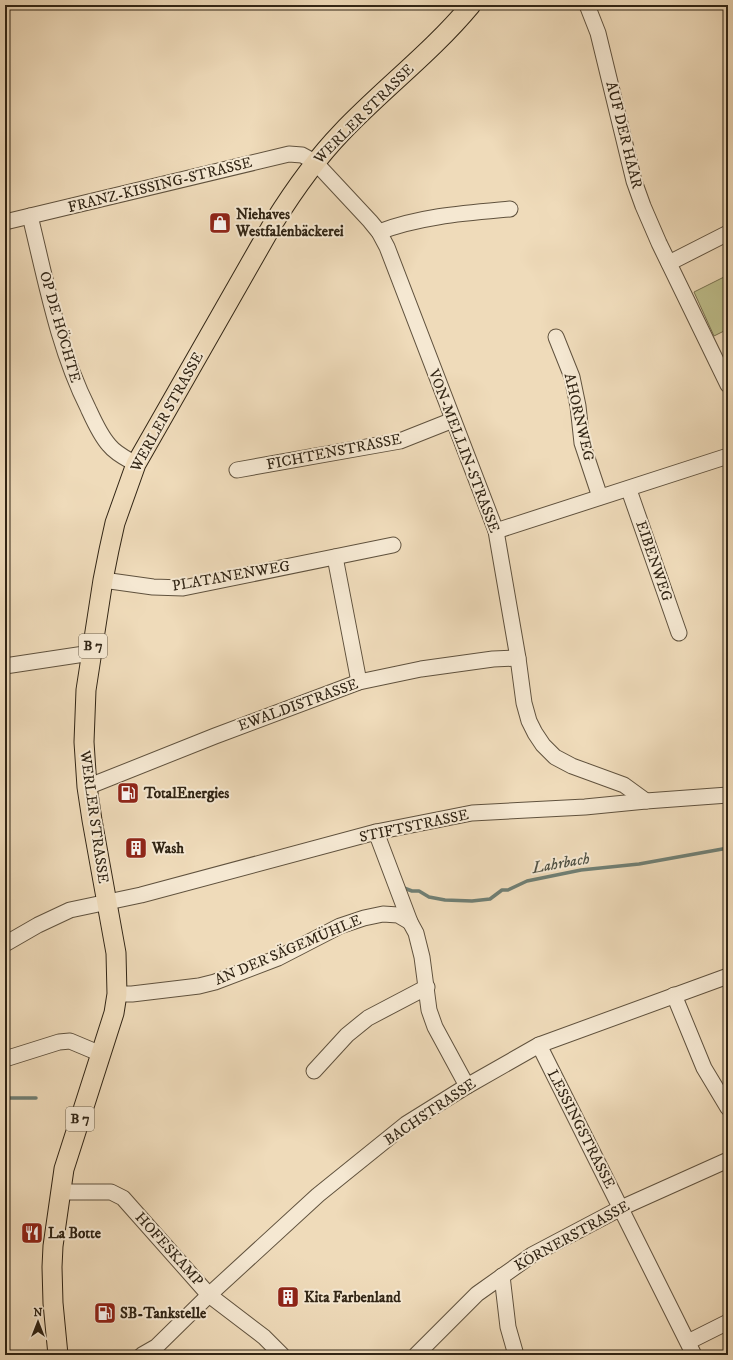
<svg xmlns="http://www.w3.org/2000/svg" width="733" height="1360" font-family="'IM FELL DW Pica',serif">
  <rect width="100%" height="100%" fill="#efdbba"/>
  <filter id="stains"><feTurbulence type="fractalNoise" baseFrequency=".005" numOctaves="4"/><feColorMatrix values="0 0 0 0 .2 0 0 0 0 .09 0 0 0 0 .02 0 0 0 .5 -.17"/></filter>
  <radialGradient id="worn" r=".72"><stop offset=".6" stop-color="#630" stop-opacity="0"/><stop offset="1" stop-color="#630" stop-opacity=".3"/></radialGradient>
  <path fill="#bebf8c" stroke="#787250" d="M 728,275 L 728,329 L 714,336 L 694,292 Z"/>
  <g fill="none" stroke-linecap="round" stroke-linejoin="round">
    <g stroke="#707f74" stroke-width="3.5">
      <path d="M 404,888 L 412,891 L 419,891 L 429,897 L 445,900 L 472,901 L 490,899 L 502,890 L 508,890 L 527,881 L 581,870 L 639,864 L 728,848"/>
      <path d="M 5,1098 L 36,1098"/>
    </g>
    <g stroke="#60523e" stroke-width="17">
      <g id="minor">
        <path d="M 587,5 L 598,33 L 634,181 L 643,206 L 659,243 L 728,385"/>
        <path d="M 30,216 C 46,281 58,348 88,408 C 94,421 100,435 109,445 C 116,454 127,459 136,464"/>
        <path d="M 5,222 L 289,154 L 302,155 L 315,162 L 370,221 L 379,232 L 387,247 L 496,531 L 518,658 L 524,703 L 529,721 L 535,733 L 543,745 L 555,757 L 572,766 L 624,785 L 646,801"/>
        <path d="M 379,232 C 421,216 466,213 510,209"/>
        <path d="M 669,263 L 728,233"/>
        <path d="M 556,337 L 572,377 L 578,406 L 582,443 L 600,497"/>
        <path d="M 237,470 L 400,441 L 453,420"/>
        <path d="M 629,490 L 679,633"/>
        <path d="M 496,531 L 728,456"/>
        <path d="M 335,557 L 359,682"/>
        <path d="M 103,580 L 153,587 L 183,588 L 393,545"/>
        <path d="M 5,666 L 91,653"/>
        <path d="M 87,787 L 215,736 L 359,682 L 421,669 L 493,659 L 518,658"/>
        <path d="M 376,832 L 410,922 L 416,933 L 422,957 L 429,1010 L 435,1027 L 467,1086"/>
        <path d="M 5,944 L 38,925 L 70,910 L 141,895 L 376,832 L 472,813 L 585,807 L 646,801 L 728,795"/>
        <path d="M 117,994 L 132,994 L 199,986 L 215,982 L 278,958 L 340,926 L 364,918 L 383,914 L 398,915 L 410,922"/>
        <path d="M 674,995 L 704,1068 L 728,1108"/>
        <path d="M 539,1045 L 694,1355"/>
        <path d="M 5,1059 L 59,1042 L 70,1041 L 101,1054"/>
        <path d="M 314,1071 L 347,1035 L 368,1018 L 427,987"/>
        <path d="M 61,1192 L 111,1192 L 123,1198 L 209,1295 L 264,1337 L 282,1355"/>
        <path d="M 502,1276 L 508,1327 L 516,1355"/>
        <path d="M 688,1342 L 728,1322"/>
        <path d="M 142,1355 L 156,1347 L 209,1295 L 318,1195 L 406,1124 L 467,1086 L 539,1045 L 728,976"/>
        <path d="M 416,1355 L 477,1294 L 532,1255 L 621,1208 L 728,1160"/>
      </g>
    </g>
    <g stroke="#312515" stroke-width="21">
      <path id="major" d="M 58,1355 L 53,1303 L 52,1267 L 53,1246 L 64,1169 L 114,1013 L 117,994 L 116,953 L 92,820 L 87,787 L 84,742 L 86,690 L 103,580 L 109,550 L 115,523 L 136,464 L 274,222 C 294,190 315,160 342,132 C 384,88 432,52 471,5"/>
    </g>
    <use href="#minor" stroke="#f5e8d2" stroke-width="15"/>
    <use href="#major" stroke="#efdbba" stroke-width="19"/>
  </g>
  <defs>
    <g id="shop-square" transform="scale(1.15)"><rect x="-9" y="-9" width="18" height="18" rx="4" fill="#8f2418" stroke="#f5e8d2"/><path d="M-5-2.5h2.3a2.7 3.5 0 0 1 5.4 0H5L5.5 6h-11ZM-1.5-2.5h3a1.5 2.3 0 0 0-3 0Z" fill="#fff"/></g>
    <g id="fuel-square" transform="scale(1.15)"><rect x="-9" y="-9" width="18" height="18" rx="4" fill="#8f2418" stroke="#f5e8d2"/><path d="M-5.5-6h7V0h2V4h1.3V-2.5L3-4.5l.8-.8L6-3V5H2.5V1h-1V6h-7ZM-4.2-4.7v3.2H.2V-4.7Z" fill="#fff"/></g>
    <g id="building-square" transform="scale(1.15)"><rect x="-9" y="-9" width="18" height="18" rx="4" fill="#8f2418" stroke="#f5e8d2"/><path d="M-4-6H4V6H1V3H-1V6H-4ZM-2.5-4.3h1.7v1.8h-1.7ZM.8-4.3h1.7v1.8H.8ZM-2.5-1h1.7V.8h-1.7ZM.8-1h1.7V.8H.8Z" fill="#fff"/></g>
    <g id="restaurant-square" transform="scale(1.15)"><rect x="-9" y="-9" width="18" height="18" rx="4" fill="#8f2418" stroke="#f5e8d2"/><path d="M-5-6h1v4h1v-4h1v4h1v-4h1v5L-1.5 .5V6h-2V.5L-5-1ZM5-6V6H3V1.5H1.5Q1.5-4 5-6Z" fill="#fff"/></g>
  </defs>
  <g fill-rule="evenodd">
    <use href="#shop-square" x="220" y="223"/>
    <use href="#fuel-square" x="128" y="793"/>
    <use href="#building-square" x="136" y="848"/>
    <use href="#restaurant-square" x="32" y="1233"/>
    <use href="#building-square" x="288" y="1297"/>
    <use href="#fuel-square" x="105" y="1313"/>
  </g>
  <g text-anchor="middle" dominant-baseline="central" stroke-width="4" stroke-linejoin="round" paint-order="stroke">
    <g fill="#f5e8d2" stroke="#6c604e" stroke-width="1">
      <rect x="79" y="634" width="28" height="24" rx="3"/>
      <rect x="66" y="1107" width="28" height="24" rx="3"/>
    </g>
    <g font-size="14" font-weight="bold" fill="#312515">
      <text x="93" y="646">B 7</text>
      <text x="80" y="1119">B 7</text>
    </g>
    <g font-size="15" fill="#312515" stroke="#f5e8d2">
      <text transform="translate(364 114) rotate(-45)">WERLER STRASSE</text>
      <text transform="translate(624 135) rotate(76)">AUF DER HAAR</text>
      <text transform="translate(160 185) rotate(-14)">FRANZ-KISSING-STRASSE</text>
      <text transform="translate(60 327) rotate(74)">OP DE HÖCHTE</text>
      <text transform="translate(167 412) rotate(-61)">WERLER STRASSE</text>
      <text transform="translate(579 417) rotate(77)">AHORNWEG</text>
      <text transform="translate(464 451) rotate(69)">VON-MELLIN-STRASSE</text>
      <text transform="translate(334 452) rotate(-11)">FICHTENSTRASSE</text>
      <text transform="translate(654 561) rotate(71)">EIBENWEG</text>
      <text transform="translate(231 576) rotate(-10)">PLATANENWEG</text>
      <text transform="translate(298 705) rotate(-20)">EWALDISTRASSE</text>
      <text transform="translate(94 817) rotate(82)">WERLER STRASSE</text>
      <text transform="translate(414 826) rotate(-12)">STIFTSTRASSE</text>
      <text transform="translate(288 950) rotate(-23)">AN DER SÄGEMÜHLE</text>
      <text transform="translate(430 1112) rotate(-34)">BACHSTRASSE</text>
      <text transform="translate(581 1129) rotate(63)">LESSINGSTRASSE</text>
      <text transform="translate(572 1236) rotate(-29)">KÖRNERSTRASSE</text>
      <text transform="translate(169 1249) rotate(48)">HOFESKAMP</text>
    </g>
    <g font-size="15" font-weight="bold" fill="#312515" stroke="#f5e8d2" text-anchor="start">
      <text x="236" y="214">Niehaves<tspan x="236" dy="17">Westfalenbäckerei</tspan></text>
      <text x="144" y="793">TotalEnergies</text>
      <text x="152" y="848">Wash</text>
      <text x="48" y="1233">La Botte</text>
      <text x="304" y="1297">Kita Farbenland</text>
      <text x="120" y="1313">SB-Tankstelle</text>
    </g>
    <g font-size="16" font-style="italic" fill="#505245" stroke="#f5e8d2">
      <text transform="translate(561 863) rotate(-10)">Lahrbach</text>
    </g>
  </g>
  <rect width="733" height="1360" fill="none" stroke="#efdbba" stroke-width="20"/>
  <rect x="6" y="6" width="721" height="1348" fill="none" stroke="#312515" stroke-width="2"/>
  <rect x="10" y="10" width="713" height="1340" fill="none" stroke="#312515"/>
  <g transform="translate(38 1322)" stroke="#f5e8d2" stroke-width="3" paint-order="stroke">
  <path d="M0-3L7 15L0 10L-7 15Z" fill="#312515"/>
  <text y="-6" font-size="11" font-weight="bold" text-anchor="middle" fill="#312515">N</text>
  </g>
  <rect width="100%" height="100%" filter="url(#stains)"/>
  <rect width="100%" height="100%" fill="url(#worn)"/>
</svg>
